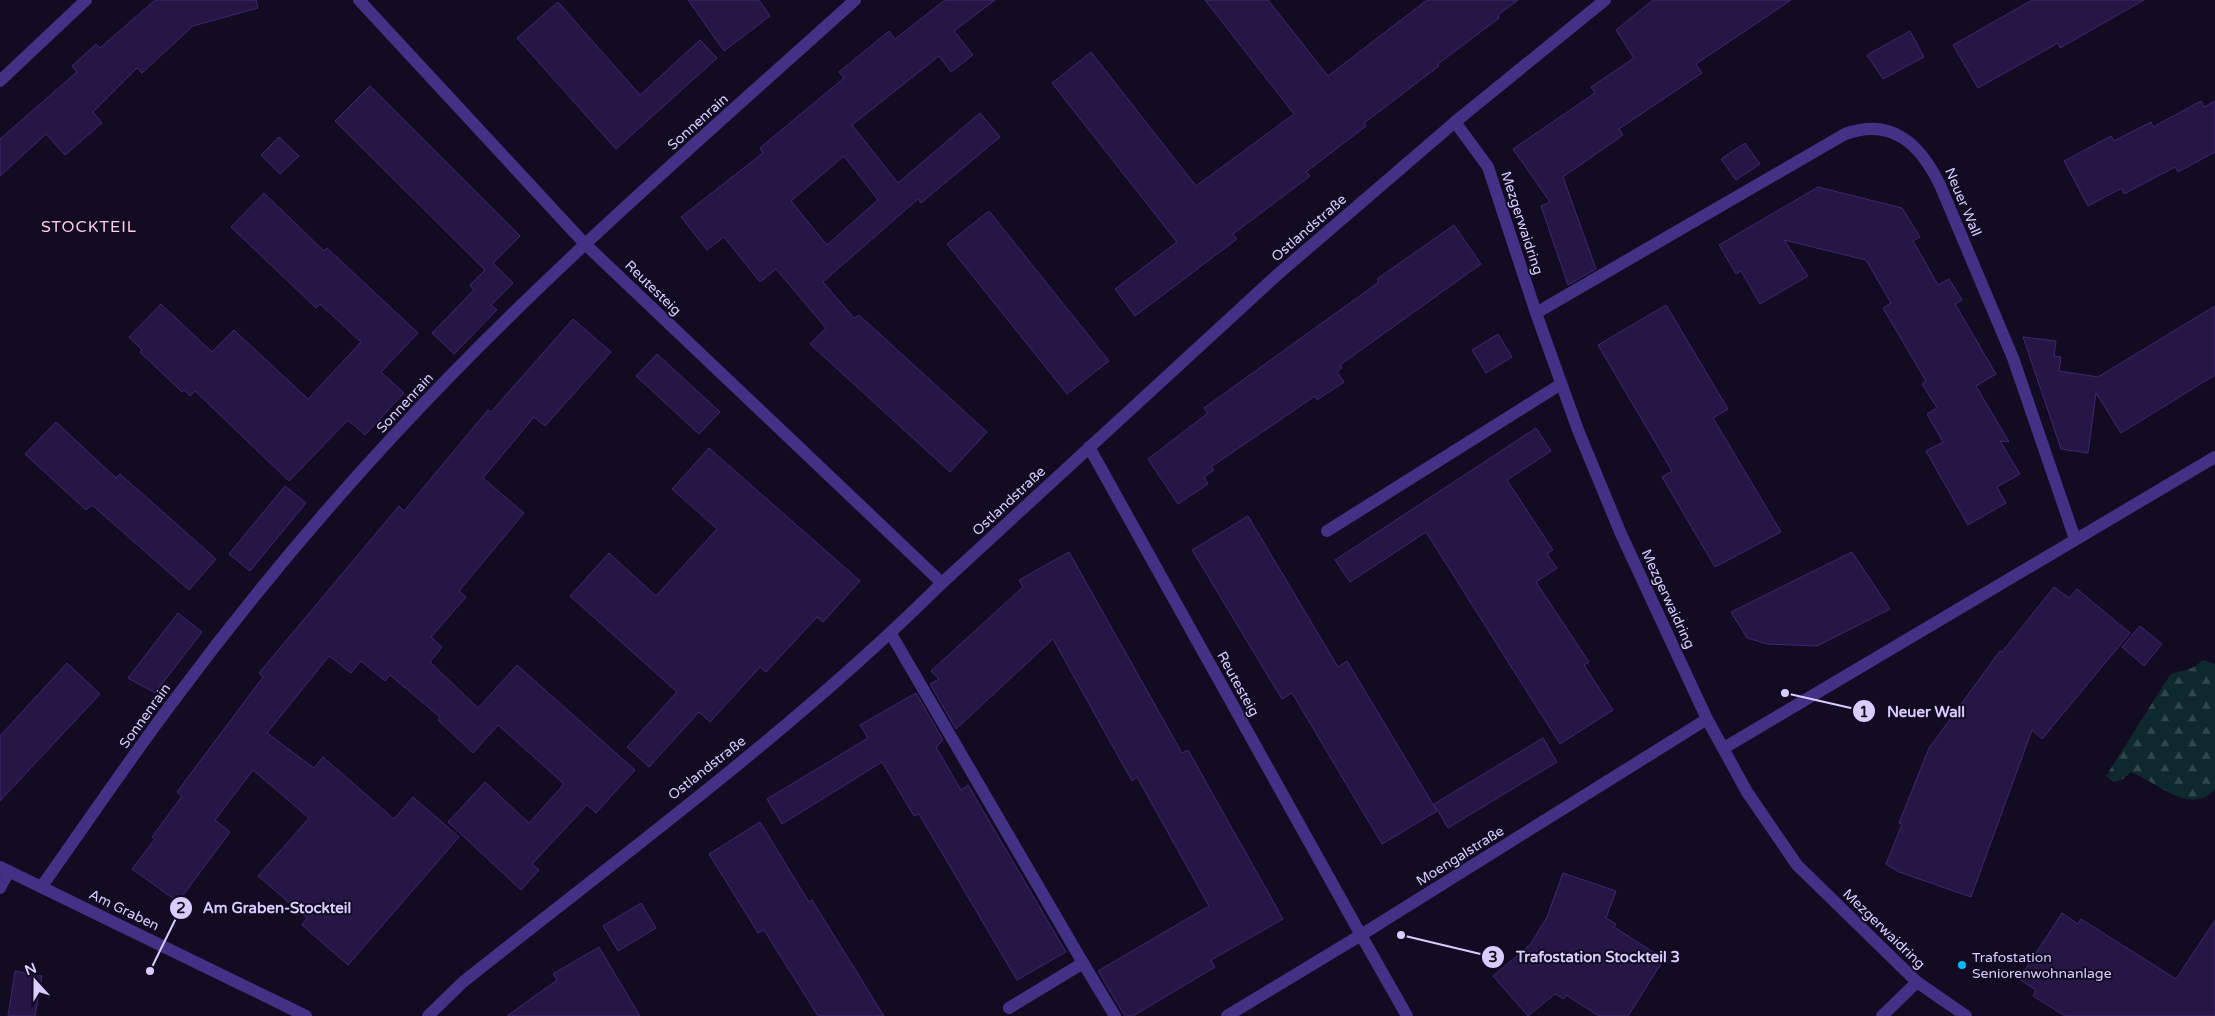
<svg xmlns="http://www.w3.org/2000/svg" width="2215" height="1016" font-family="'Varela Round',sans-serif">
  <defs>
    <pattern id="forest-firs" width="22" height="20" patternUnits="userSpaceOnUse" patternTransform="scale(1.25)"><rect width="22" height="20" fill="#0e292d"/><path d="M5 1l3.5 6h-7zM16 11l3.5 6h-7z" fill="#30474c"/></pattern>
  </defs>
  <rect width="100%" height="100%" fill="#120b22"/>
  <path fill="url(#forest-firs)" d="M 2202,660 L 2215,664 L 2215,789 C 2191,817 2157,782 2131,772 L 2123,779 L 2114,782 L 2106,776 L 2170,675 C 2182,669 2194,671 2202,660 Z"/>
  <g fill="#261645" stroke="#402673" fill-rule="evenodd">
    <path d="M 155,0 L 256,0 L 258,8 L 193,26 L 142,73 L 137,68 L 93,112 L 102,123 L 65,155 L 46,134 L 0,176 L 0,139 L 77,72 L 72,66 L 96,44 L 100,48 Z"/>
    <path d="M 688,0 L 759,0 L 770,16 L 724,51 Z"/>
    <path d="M 945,0 L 995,0 L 954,31 L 973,55 L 951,72 L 939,56 L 852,125 L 898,183 L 980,113 L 1000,137 L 921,203 L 918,199 L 823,282 L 854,318 L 859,315 L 987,432 L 950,472 L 810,344 L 826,328 L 776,269 L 760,282 L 724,237 L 707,250 L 681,217 L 763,153 L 760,148 L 844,78 L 839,72 L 889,31 L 895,39 ZM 844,156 L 878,200 L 827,245 L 791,201 Z"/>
    <path d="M 1205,0 L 1268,0 L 1328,76 L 1427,0 L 1518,0 L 1498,15 L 1499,18 L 1438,64 L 1439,66 L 1364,123 L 1366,126 L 1306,172 L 1310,176 L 1233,234 L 1237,239 L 1135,316 L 1115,289 L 1177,242 L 1052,83 L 1091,52 L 1196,186 L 1294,114 Z"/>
    <path d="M 1653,0 L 1791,0 L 1696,64 L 1702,73 L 1619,129 L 1623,135 L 1563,177 L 1596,269 L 1568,285 L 1541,206 L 1550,202 L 1513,149 L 1595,93 L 1591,87 L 1634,58 L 1616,30 Z"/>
    <path d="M 2032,0 L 2144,0 L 2060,48 L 2058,43 L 1978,88 L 1953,45 Z"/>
    <path d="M 558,2 L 640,95 L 700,40 L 717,58 L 616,149 L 517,38 Z"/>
    <path d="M 1910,31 L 1924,57 L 1883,79 L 1867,55 Z"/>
    <path d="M 370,86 L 520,236 L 493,263 L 513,283 L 491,305 L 497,310 L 454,354 L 432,333 L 474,290 L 470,285 L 485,270 L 335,121 Z"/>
    <path d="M 2201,101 L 2204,107 L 2215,101 L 2215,152 L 2178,172 L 2175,167 L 2124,194 L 2122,188 L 2088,206 L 2064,161 L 2111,136 L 2114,141 L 2151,122 L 2153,127 Z"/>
    <path d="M 279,137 L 299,156 L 280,174 L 261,155 Z"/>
    <path d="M 1745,143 L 1760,164 L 1736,180 L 1721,159 Z"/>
    <path d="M 1818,187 L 1902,208 L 1920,237 L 1913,241 L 1938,285 L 1949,279 L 1962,300 L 1955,304 L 1996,374 L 1976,386 L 2009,442 L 2000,441 L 2020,474 L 1997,487 L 2006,503 L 1968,525 L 1926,451 L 1943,442 L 1927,414 L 1937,408 L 1922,384 L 1926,381 L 1883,308 L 1891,303 L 1866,260 L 1784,240 L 1808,276 L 1760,304 L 1741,271 L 1736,274 L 1719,245 Z"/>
    <path d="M 264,193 L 324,251 L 327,248 L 418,333 L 381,372 L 404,393 L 365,435 L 348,420 L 289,481 L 195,391 L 190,396 L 184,390 L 182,392 L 140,352 L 142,350 L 129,337 L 161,304 L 212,352 L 234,330 L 308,399 L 361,342 L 320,304 L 316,308 L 231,227 Z"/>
    <path d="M 989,211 L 1109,361 L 1067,394 L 947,244 Z"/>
    <path d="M 1454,225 L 1481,264 L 1340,365 L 1342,368 L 1337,372 L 1344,382 L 1317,400 L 1315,396 L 1211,467 L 1214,470 L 1204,477 L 1208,484 L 1178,504 L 1148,459 L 1208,413 L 1204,408 L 1379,282 L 1377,279 Z"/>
    <path d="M 1666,305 L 1728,409 L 1713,418 L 1781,532 L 1715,567 L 1662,477 L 1672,471 L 1598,345 Z"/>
    <path d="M 2215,306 L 2215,375 L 2121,433 L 2096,393 L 2088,453 L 2061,449 L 2023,337 L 2056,341 L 2054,356 L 2061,357 L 2059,371 L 2098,377 Z"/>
    <path d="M 573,319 L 611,352 L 545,426 L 534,417 L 483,478 L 524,513 L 459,591 L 466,597 L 431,637 L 442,647 L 430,662 L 478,708 L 517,665 L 635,770 L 596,813 L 587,805 L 532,864 L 539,870 L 521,890 L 448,822 L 485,782 L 529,823 L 564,784 L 498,725 L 473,753 L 438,720 L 440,717 L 390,675 L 385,681 L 361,661 L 351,673 L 329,656 L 267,733 L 314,768 L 323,757 L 394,819 L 413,797 L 459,837 L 348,965 L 302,925 L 307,918 L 258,876 L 309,818 L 253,770 L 215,820 L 230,832 L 178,902 L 132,869 L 155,839 L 152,837 L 182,796 L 177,792 L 263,677 L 259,673 L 399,506 L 404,511 L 488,410 L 491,412 Z"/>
    <path d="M 1498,334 L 1512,357 L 1486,373 L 1472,350 Z"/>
    <path d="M 657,354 L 720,412 L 699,434 L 636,376 Z"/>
    <path d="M 56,422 L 116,478 L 120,474 L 216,559 L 189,590 L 92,505 L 86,510 L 25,454 Z"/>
    <path d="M 1536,428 L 1551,451 L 1507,480 L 1553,550 L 1547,554 L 1557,568 L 1536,582 L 1589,662 L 1584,665 L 1613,710 L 1560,744 L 1426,532 L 1350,582 L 1335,560 Z"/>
    <path d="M 709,448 L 860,581 L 823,622 L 817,617 L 766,672 L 760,667 L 710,722 L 699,712 L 649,767 L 627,747 L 677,692 L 570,596 L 609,553 L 656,596 L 717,529 L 672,489 Z"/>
    <path d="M 285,486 L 306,503 L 250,571 L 229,554 Z"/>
    <path d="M 1248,516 L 1338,667 L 1347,661 L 1437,811 L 1382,844 L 1292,693 L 1282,699 L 1192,550 Z"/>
    <path d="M 1069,552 L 1182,753 L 1188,750 L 1283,919 L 1211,960 L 1215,967 L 1133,1016 L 1125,1016 L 1098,971 L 1209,906 L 1137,777 L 1132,781 L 1053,639 L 956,729 L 930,684 L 939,679 L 931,671 L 1023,587 L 1019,580 Z"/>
    <path d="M 1852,552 L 1890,609 L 1817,646 L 1767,644 L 1747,638 L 1731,612 Z"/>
    <path d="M 2054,587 L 2069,598 L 2077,589 L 2130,633 L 2042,739 L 2032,730 L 1971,897 L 1899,872 L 1886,864 L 1902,824 L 1899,823 L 1929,748 L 2000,651 L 2002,652 Z"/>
    <path d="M 178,613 L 202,632 L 155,693 L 128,678 Z"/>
    <path d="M 2140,626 L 2162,644 L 2144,666 L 2122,647 Z"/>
    <path d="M 67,663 L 100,694 L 0,801 L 0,736 Z"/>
    <path d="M 916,693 L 943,740 L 936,747 L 961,790 L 968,785 L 1066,952 L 1017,980 L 919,814 L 914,816 L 882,762 L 782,824 L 767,799 L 868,738 L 860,725 Z"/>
    <path d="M 1543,738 L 1557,762 L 1448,828 L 1434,804 Z"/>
    <path d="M 760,822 L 809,902 L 812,900 L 884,1016 L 818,1016 L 764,930 L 758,933 L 709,854 Z"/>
    <path d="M 1563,873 L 1616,891 L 1606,918 L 1616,924 L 1614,927 L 1664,959 L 1628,1016 L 1599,1016 L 1566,995 L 1564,999 L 1555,994 L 1528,1016 L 1493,976 L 1530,945 L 1547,917 Z"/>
    <path d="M 641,903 L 656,928 L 618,951 L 603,926 Z"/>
    <path d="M 2062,913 L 2078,924 L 2081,919 L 2176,979 L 2215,920 L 2215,1016 L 2065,1016 L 2033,996 L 2036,990 L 2019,979 Z"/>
    <path d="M 599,947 L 640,1016 L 507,1016 L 557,980 L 553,974 Z"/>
    <path d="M 15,971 L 42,976 L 35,1016 L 8,1016 Z"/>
  </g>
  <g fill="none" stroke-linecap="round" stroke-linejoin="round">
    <g stroke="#413285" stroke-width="12">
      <path d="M 1327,531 L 1561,384"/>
      <path d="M 891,634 L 1083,963"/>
      <path d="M 1361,935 L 1407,1016"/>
      <path d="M 1009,1008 L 1083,963 L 1115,1016"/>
      <path d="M 1882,1016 L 1917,982"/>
    </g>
    <g stroke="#413285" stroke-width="12">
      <path d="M 359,0 L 585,244 L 942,583"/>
      <path d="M 0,81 L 86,0"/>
      <path d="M 1455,122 L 1488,167 L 1536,313 L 1578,430 L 1621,534 L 1707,719 L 1747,792 L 1797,865 L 1917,982 L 1966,1016"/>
      <path d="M 1536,313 L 1845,134 C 1892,117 1920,144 1940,185 L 2013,358 L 2075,539"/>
      <path d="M 1089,447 L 1361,935"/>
      <path d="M 1724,748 L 2215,457"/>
      <path d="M 0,867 L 306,1016"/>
      <path d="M 42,886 C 86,824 129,760 175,699 C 244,606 318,517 396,433 C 539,278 699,141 855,0"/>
      <path d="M 0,888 L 9,871"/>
      <path d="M 428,1016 L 463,982 C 625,853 795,729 942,583 L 1277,275 L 1455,122 L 1605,0"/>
      <path d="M 1227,1016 L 1361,935 L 1707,719"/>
    </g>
  </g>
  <circle fill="#00bcf8" stroke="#120b22" stroke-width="2" cx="1962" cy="965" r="5"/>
  <g text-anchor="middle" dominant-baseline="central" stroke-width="4" stroke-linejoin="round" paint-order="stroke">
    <g font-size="14" fill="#d9cdff" stroke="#120b22">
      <text transform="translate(698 122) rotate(-42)">Sonnenrain</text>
      <text transform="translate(1963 202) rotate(67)">Neuer Wall</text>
      <text transform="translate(1522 223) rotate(72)">Mezgerwaidring</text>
      <text transform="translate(1309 228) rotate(-41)">Ostlandstraße</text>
      <text transform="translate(653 288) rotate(44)">Reutesteig</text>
      <text transform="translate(405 403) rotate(-47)">Sonnenrain</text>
      <text transform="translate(1009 501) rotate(-43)">Ostlandstraße</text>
      <text transform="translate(1668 599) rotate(65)">Mezgerwaidring</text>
      <text transform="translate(1238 684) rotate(61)">Reutesteig</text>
      <text transform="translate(145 716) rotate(-54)">Sonnenrain</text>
      <text transform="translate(707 768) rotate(-38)">Ostlandstraße</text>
      <text transform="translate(1460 856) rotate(-32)">Moengalstraße</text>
      <text transform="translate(124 910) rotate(26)">Am Graben</text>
      <text transform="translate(1884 929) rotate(44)">Mezgerwaidring</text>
    </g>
    <g font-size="14" fill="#d9cdff" stroke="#120b22" text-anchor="start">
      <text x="1972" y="957">Trafostation<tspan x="1972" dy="16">Seniorenwohnanlage</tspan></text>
    </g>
    <g font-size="16" letter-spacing="1" fill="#ffcfe7" stroke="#120b22">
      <text x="89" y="227">STOCKTEIL</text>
    </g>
  </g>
  <path fill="none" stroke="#d9cdff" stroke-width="2" d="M1785 693L1864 711M150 971L181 908M1401 935L1493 957"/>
  <g fill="#d9cdff" stroke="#120b22" stroke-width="2">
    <circle cx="1785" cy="693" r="5"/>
    <circle cx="150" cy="971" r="5"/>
    <circle cx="1401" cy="935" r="5"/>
    <circle cx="1864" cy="711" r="12"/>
    <circle cx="181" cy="908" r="12"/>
    <circle cx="1493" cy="957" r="12"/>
  </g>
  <g font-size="15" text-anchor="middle" font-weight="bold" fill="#111">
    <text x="1864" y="717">1</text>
    <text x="181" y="913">2</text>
    <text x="1493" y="962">3</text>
  </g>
  <g font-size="15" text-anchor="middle" font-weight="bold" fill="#d9cdff" stroke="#120b22" stroke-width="4" stroke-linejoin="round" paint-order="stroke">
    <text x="1926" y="717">Neuer Wall</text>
    <text x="277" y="913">Am Graben-Stockteil</text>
    <text x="1598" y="962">Trafostation Stockteil 3</text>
  </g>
  <g transform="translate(35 981) rotate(339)" stroke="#120b22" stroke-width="4" paint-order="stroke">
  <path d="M0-4L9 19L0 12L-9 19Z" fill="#d9cdff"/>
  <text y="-8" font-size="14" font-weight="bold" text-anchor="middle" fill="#d9cdff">N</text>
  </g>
</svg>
